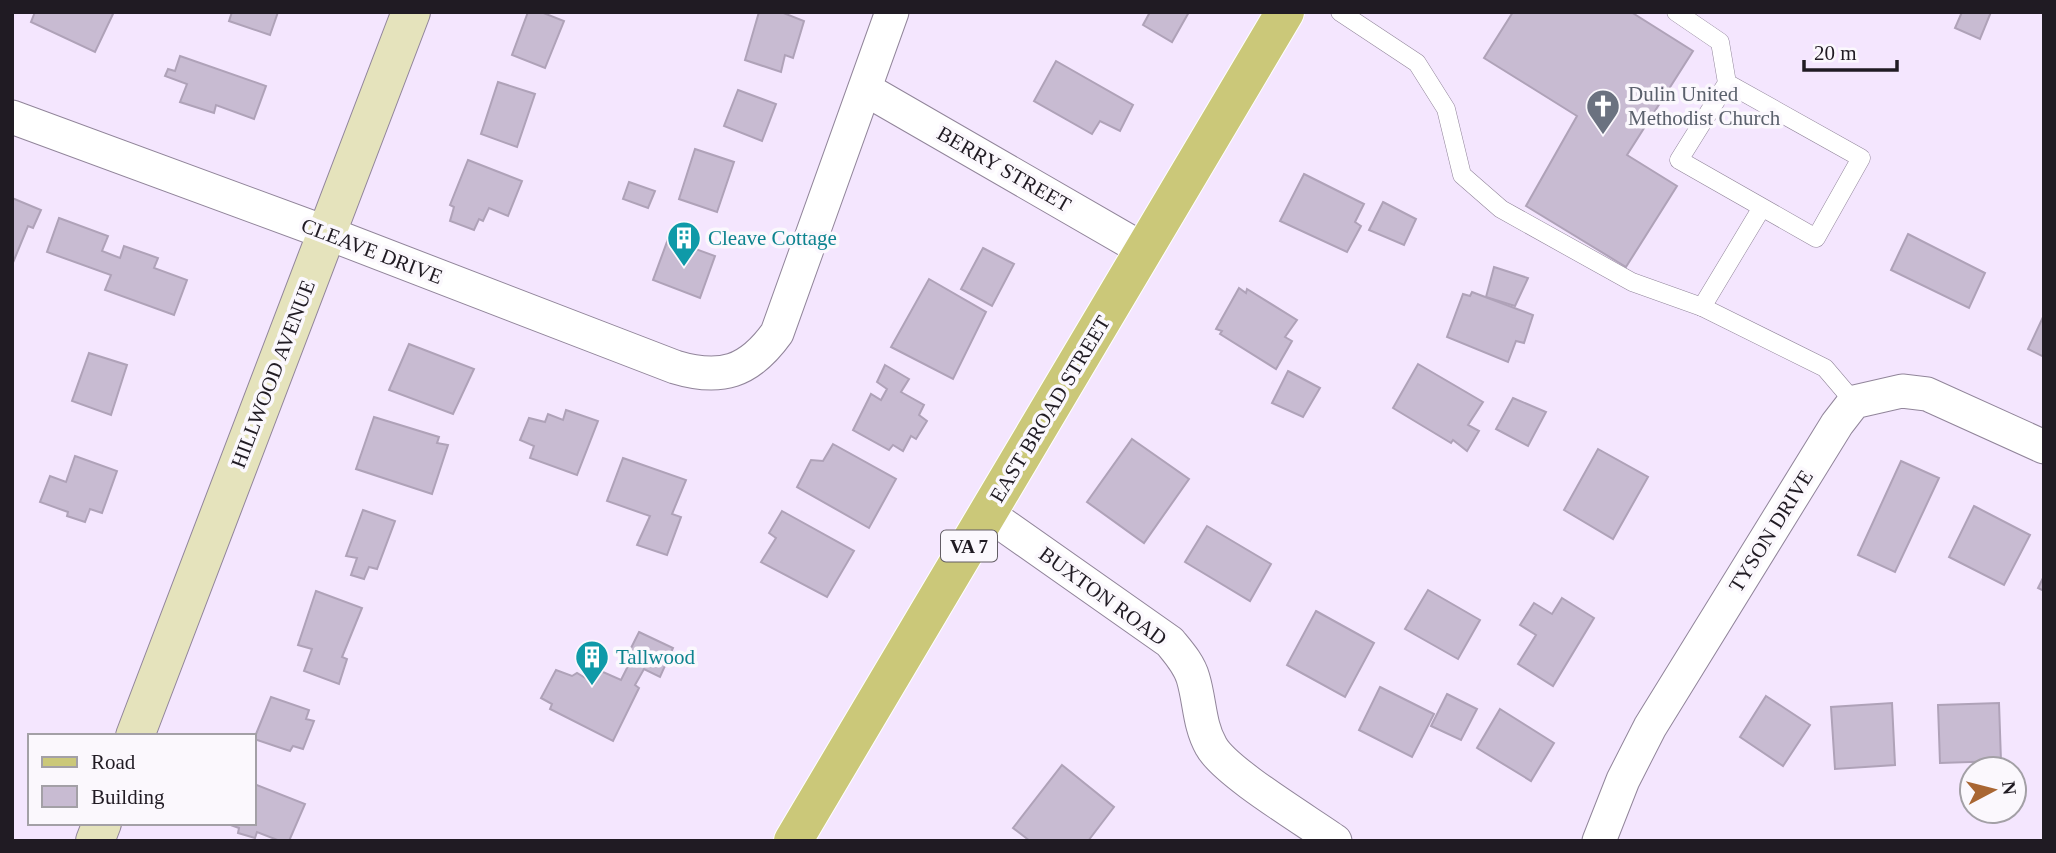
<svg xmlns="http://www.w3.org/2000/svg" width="2056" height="853" font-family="'Times New Roman',serif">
  <rect width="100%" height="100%" fill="#f4e6fe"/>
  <g fill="#c8bbd2" stroke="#afa2b8" stroke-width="2">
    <path d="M 35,12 L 111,12 L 113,14 L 95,52 L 31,22 Z"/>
    <path d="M 232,12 L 278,12 L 270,35 L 229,21 Z"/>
    <path d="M 528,12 L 541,12 L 564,21 L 545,68 L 512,55 Z"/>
    <path d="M 759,12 L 781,12 L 804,21 L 793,58 L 785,55 L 781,72 L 745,60 Z"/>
    <path d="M 1150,12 L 1189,12 L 1172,42 L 1143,25 Z"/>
    <path d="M 1513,12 L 1631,12 L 1693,51 L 1627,155 L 1677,186 L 1626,267 L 1526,206 L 1577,116 L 1484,58 Z"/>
    <path d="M 1962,12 L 1991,12 L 1980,39 L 1955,28 Z"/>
    <path d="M 180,56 L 266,86 L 254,119 L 216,105 L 214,113 L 180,102 L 187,84 L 165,76 L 168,69 L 175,71 Z"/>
    <path d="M 1056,61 L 1133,105 L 1120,131 L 1100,121 L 1092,134 L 1034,101 Z"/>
    <path d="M 498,82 L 535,94 L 517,147 L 481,134 Z"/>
    <path d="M 738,90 L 776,104 L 762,141 L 724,126 Z"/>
    <path d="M 695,149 L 734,162 L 717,212 L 679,199 Z"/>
    <path d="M 468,160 L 522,181 L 508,216 L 489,208 L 483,221 L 479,219 L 474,230 L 450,221 L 454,207 L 450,205 Z"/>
    <path d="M 1304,174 L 1364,204 L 1355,222 L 1361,226 L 1347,252 L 1280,221 Z"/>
    <path d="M 629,182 L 655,191 L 648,208 L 623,199 Z"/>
    <path d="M 12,198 L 41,210 L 33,228 L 28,226 L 12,265 Z"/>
    <path d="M 1383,202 L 1416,219 L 1404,245 L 1369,230 Z"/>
    <path d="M 59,218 L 108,236 L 102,251 L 120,258 L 124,246 L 158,258 L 154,268 L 187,280 L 174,315 L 105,290 L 111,275 L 47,252 Z"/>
    <path d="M 1908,234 L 1985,273 L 1969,308 L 1891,270 Z"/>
    <path d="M 668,239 L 715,256 L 700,298 L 653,280 Z"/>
    <path d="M 983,248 L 1014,264 L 992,306 L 961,289 Z"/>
    <path d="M 1494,267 L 1528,278 L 1515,306 L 1486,297 Z"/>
    <path d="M 929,279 L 986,312 L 953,379 L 891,347 Z"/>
    <path d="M 1239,288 L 1246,293 L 1247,289 L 1297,320 L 1285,337 L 1292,341 L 1276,369 L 1220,334 L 1222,331 L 1216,329 Z"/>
    <path d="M 1472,292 L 1533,315 L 1524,343 L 1516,341 L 1508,362 L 1447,337 L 1463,294 L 1470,296 Z"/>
    <path d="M 2044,315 L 2044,357 L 2028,349 Z"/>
    <path d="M 409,344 L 474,369 L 453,414 L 389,390 Z"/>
    <path d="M 89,353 L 127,365 L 111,415 L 72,401 Z"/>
    <path d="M 1418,364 L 1483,402 L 1468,425 L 1479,431 L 1467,451 L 1453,440 L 1451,443 L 1393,408 Z"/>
    <path d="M 885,365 L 909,379 L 901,392 L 924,405 L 919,415 L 927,421 L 916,439 L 911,436 L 903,451 L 893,445 L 889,450 L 853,430 L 871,394 L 881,400 L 887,389 L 877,382 Z"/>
    <path d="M 1288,371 L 1320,388 L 1303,417 L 1272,403 Z"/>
    <path d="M 1513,398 L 1546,412 L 1528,446 L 1496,429 Z"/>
    <path d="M 566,410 L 598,421 L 577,475 L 530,458 L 534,446 L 520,440 L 529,418 L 545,422 L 548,414 L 563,420 Z"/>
    <path d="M 374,417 L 439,437 L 437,443 L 448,445 L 432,494 L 356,469 Z"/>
    <path d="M 1132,439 L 1189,479 L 1144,543 L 1087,502 Z"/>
    <path d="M 833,444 L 896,479 L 869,528 L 797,487 L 811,460 L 823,461 Z"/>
    <path d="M 1598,449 L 1648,477 L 1613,539 L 1564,510 Z"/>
    <path d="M 75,456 L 117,471 L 102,513 L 90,509 L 85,522 L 67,516 L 68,512 L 40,502 L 50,476 L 66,482 Z"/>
    <path d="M 623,458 L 686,480 L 672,514 L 681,517 L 667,555 L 637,545 L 650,516 L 607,501 Z"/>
    <path d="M 1901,461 L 1939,478 L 1895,572 L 1858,555 Z"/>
    <path d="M 1974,506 L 2030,535 L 2004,585 L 1949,557 Z"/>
    <path d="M 363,510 L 395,521 L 377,569 L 369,567 L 364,579 L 351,575 L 357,558 L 346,556 Z"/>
    <path d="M 782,511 L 854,551 L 827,597 L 761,562 L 776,538 L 769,533 Z"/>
    <path d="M 1207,526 L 1271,564 L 1250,601 L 1185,562 Z"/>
    <path d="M 2044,576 L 2044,591 L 2038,588 Z"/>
    <path d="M 1428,590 L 1480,620 L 1458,659 L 1405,629 Z"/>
    <path d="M 316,591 L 362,608 L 342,657 L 347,659 L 339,684 L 304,671 L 312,649 L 298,645 Z"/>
    <path d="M 1562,598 L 1594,618 L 1553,686 L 1518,664 L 1536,635 L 1520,625 L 1534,603 L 1552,614 Z"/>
    <path d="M 1316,611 L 1374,643 L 1345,697 L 1287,665 Z"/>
    <path d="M 639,632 L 673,648 L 660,677 L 644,669 L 635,685 L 639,688 L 613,741 L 550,709 L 552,704 L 541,698 L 556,670 L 572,676 L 577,673 L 587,679 L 594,668 L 621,680 L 632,658 L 627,656 Z"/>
    <path d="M 1380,687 L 1434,714 L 1412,757 L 1359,730 Z"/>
    <path d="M 1447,694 L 1477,709 L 1461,740 L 1431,726 Z"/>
    <path d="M 1766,696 L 1810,725 L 1783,766 L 1740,737 Z"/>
    <path d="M 271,697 L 309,710 L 306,719 L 314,721 L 303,749 L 293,746 L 290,751 L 254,739 Z"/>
    <path d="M 1892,703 L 1895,765 L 1835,769 L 1831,707 Z"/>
    <path d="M 1999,703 L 2001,761 L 1940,763 L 1938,705 Z"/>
    <path d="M 1500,709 L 1554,743 L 1531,781 L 1477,748 Z"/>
    <path d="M 1062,765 L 1114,807 L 1088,841 L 1030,841 L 1013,828 Z"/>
    <path d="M 254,784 L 305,804 L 289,841 L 280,841 L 257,832 L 255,838 L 238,833 L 239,828 L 225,823 L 254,823 Z"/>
  </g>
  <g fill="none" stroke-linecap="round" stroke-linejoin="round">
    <g stroke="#91859a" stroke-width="19">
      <g id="service">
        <path d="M 1340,12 L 1417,63 L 1446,109 L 1462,175 L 1501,209 L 1632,282 L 1702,307 L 1825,368 L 1854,402"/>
        <path d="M 1676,12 L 1720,42 L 1727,83 L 1679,160 L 1816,238 L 1861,158 L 1727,83"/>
        <path d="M 1702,307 L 1761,209"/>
      </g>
    </g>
    <g stroke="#91859a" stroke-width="35">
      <g id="minor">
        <path d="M 865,89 L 1144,250"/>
        <path d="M 12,117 L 327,233 L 675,367 C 721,381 749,372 777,333 L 892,12"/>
        <path d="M 988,514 L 1170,642 C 1179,653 1189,664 1193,678 C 1200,701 1199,725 1211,746 C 1225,772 1307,821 1335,841"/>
        <path d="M 1599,841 L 1623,780 L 1650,727 L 1837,424 L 1854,402 L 1902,391 L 1927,394 L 2044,447"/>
      </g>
    </g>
    <g stroke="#91859a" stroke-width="40">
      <g id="secondary">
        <path d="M 135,736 L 411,12"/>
        <path d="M 95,841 L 102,823"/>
      </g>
    </g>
    <g stroke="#fff" stroke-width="40">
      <path id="primary" d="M 793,841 L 1285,12"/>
    </g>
    <use href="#service" stroke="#fff" stroke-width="18"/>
    <use href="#minor" stroke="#fff" stroke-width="33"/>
    <use href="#secondary" stroke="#e5e3bc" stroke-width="38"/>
    <use href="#primary" stroke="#cbc879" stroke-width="38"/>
  </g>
  <defs>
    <g id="church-pin" transform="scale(1.75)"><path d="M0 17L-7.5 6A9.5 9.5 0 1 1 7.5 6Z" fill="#6b7280" stroke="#fbf8fd"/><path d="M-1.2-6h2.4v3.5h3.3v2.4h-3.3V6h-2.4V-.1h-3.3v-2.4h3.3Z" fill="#fff"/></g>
    <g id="building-pin" transform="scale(1.75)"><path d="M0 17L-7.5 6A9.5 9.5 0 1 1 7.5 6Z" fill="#0f9aa8" stroke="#fbf8fd"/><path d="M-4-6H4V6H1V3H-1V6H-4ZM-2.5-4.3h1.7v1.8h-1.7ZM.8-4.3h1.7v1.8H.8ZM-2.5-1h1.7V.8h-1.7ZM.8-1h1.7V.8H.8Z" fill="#fff"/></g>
  </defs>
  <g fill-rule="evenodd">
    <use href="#church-pin" x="1603" y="106"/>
    <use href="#building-pin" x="684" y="238"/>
    <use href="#building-pin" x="592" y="657"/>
  </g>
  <g text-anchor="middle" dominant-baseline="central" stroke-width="7" stroke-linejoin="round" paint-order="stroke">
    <rect fill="#fbf8fd" stroke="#625d64" stroke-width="2" x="941" y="530.5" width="56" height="31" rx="5"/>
    <g font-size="19" font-weight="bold" fill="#201b23">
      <text x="969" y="546">VA 7</text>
    </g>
    <g font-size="21" fill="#5b616d" stroke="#fbf8fd" text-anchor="start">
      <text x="1628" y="94">Dulin United<tspan x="1628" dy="24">Methodist Church</tspan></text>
    </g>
    <g font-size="21" fill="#201b23" stroke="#fbf8fd">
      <text transform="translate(1004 169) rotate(30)">BERRY STREET</text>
      <text transform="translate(372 251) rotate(21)">CLEAVE DRIVE</text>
      <text transform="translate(273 374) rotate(-69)">HILLWOOD AVENUE</text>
      <text transform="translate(1050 409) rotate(-59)">EAST BROAD STREET</text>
      <text transform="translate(1771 531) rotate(-58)">TYSON DRIVE</text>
      <text transform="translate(1103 596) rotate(36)">BUXTON ROAD</text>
    </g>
    <g font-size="21" fill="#0d838f" stroke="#fbf8fd" text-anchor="start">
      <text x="708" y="238">Cleave Cottage</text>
      <text x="616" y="657">Tallwood</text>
    </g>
  </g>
  <rect width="2056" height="853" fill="none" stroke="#201b23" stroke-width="28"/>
  <rect x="28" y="734" width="228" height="91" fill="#fbf8fd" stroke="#a3a0a6" stroke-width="2"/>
  <rect x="42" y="757" width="35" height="10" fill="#cbc879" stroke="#a3a0a6" stroke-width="2"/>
  <text x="91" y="769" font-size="21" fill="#201b23">Road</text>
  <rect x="42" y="786" width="35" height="21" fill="#c8bbd2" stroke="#a3a0a6" stroke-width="2"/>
  <text x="91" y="804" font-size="21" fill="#201b23">Building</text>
  <g transform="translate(1993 790) rotate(83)"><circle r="33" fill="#fbf8fd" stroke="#a3a0a6" stroke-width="2"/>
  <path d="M0-5L12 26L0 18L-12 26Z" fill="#a96633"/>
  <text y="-10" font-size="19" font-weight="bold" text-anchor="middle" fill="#201b23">N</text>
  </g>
  <path d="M1804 60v10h93v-10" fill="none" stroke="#201b23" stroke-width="3.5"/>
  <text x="1814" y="60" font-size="21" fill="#201b23" stroke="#fbf8fd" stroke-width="5" paint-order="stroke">20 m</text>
</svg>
